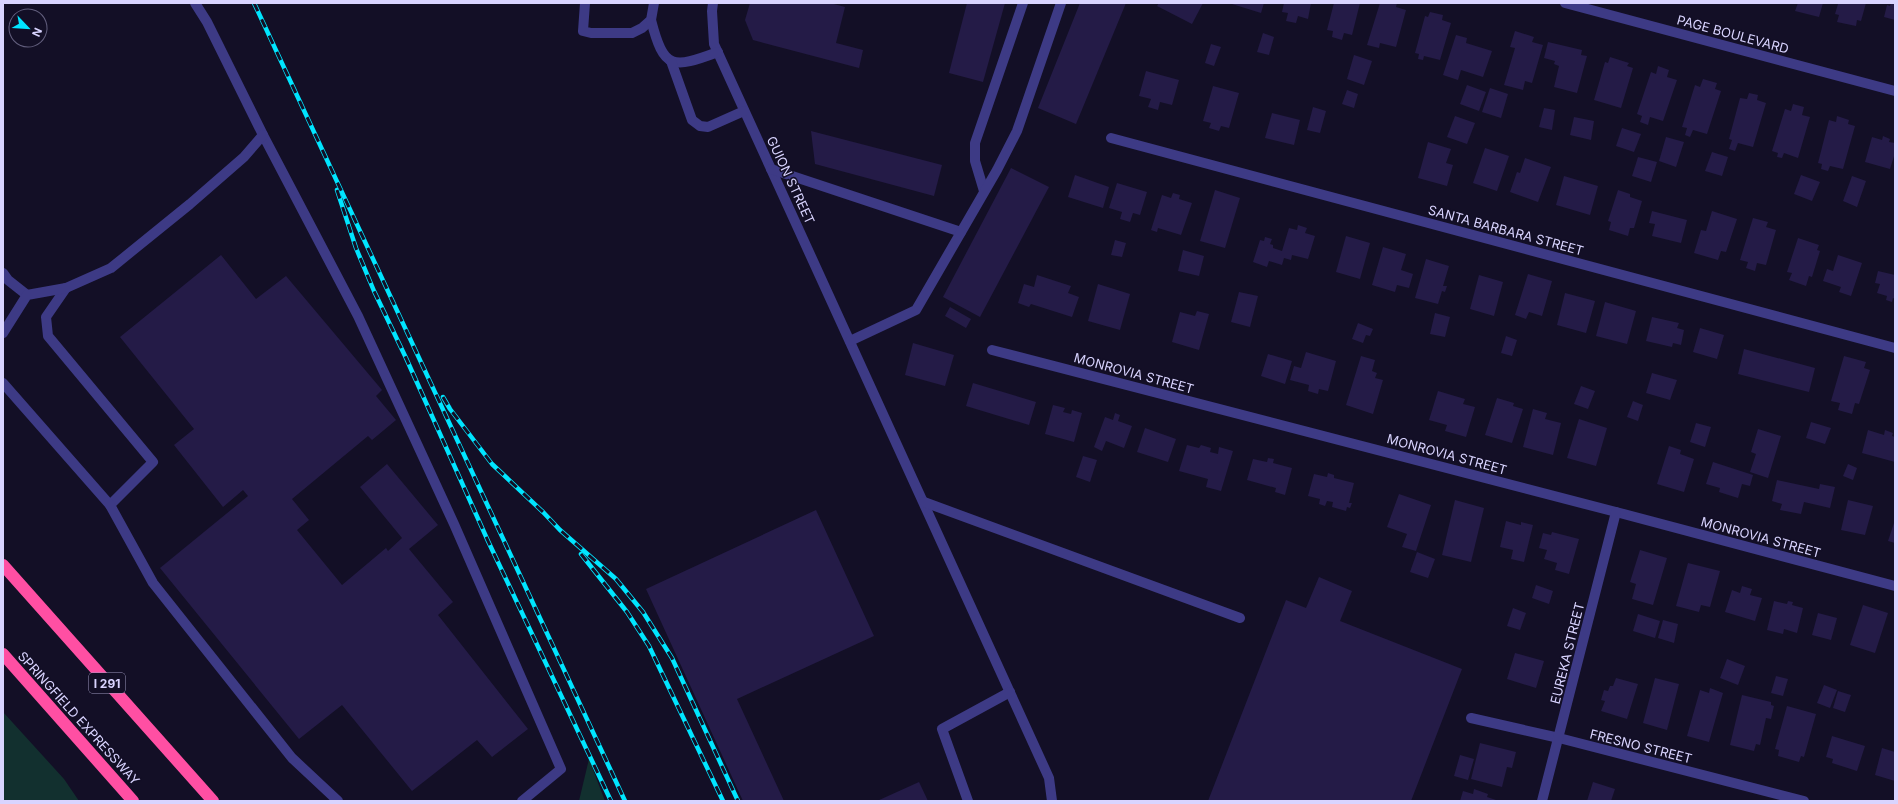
<svg xmlns="http://www.w3.org/2000/svg" width="1898" height="804" font-family="Inter,sans-serif">
  <rect width="100%" height="100%" fill="#130f26"/>
  <g fill="#12302f">
    <path d="M 3,712 L 64,779 L 79,801 L 3,801 Z"/>
    <path d="M 589,759 L 605,801 L 579,801 Z"/>
  </g>
  <g fill="#241b47">
    <path d="M 750,3 L 830,3 L 845,7 L 836,43 L 863,50 L 859,68 L 753,40 L 745,20 Z"/>
    <path d="M 967,3 L 1005,3 L 983,82 L 949,73 Z"/>
    <path d="M 1080,3 L 1126,3 L 1076,124 L 1038,108 Z"/>
    <path d="M 1159,3 L 1203,3 L 1192,24 L 1157,6 Z"/>
    <path d="M 1232,3 L 1264,3 L 1261,13 L 1232,4 Z"/>
    <path d="M 1284,3 L 1311,3 L 1308,19 L 1298,16 L 1296,23 L 1286,21 L 1288,13 L 1282,12 Z"/>
    <path d="M 1334,3 L 1360,3 L 1352,35 L 1344,33 L 1342,40 L 1332,37 L 1333,31 L 1327,30 Z"/>
    <path d="M 1380,3 L 1397,3 L 1396,7 L 1406,10 L 1396,47 L 1380,43 L 1379,48 L 1367,45 Z"/>
    <path d="M 1798,3 L 1823,3 L 1819,17 L 1795,11 Z"/>
    <path d="M 1836,3 L 1866,3 L 1861,21 L 1857,20 L 1856,26 L 1837,22 L 1839,15 L 1835,14 L 1838,4 Z"/>
    <path d="M 1891,3 L 1895,3 L 1895,20 L 1884,17 L 1887,5 L 1890,6 Z"/>
    <path d="M 1430,12 L 1443,15 L 1442,20 L 1451,23 L 1440,60 L 1424,56 L 1423,60 L 1418,59 L 1419,54 L 1415,53 L 1425,16 L 1428,17 Z"/>
    <path d="M 1515,31 L 1534,37 L 1532,42 L 1543,45 L 1532,83 L 1525,81 L 1523,90 L 1504,85 L 1515,48 L 1510,47 Z"/>
    <path d="M 1263,33 L 1274,37 L 1269,55 L 1257,52 Z"/>
    <path d="M 1456,35 L 1467,38 L 1466,43 L 1492,51 L 1483,77 L 1461,70 L 1458,80 L 1443,75 Z"/>
    <path d="M 1548,42 L 1582,50 L 1581,55 L 1587,56 L 1577,93 L 1554,87 L 1559,66 L 1554,64 L 1555,61 L 1544,58 Z"/>
    <path d="M 1211,44 L 1221,47 L 1214,66 L 1205,63 Z"/>
    <path d="M 1354,55 L 1372,61 L 1364,85 L 1347,79 Z"/>
    <path d="M 1610,57 L 1629,63 L 1627,66 L 1633,68 L 1621,108 L 1594,100 L 1605,62 L 1608,63 Z"/>
    <path d="M 1658,66 L 1669,70 L 1667,77 L 1677,80 L 1663,121 L 1650,117 L 1648,125 L 1640,122 L 1642,116 L 1637,114 L 1651,72 L 1656,74 Z"/>
    <path d="M 1146,71 L 1179,80 L 1172,105 L 1160,102 L 1158,110 L 1148,107 L 1151,99 L 1139,96 Z"/>
    <path d="M 1703,79 L 1717,83 L 1715,89 L 1721,91 L 1707,134 L 1693,130 L 1690,137 L 1685,135 L 1687,128 L 1682,127 L 1695,85 L 1700,87 Z"/>
    <path d="M 1467,85 L 1486,92 L 1479,111 L 1460,104 Z"/>
    <path d="M 1213,86 L 1239,93 L 1229,128 L 1221,126 L 1219,131 L 1209,128 L 1211,123 L 1203,121 Z"/>
    <path d="M 1490,88 L 1508,94 L 1501,118 L 1482,112 Z"/>
    <path d="M 1347,90 L 1358,94 L 1354,108 L 1342,104 Z"/>
    <path d="M 1749,93 L 1758,95 L 1757,100 L 1766,103 L 1753,147 L 1738,143 L 1735,151 L 1729,149 L 1732,140 L 1729,139 L 1740,98 L 1747,99 Z"/>
    <path d="M 1793,104 L 1804,107 L 1802,115 L 1810,117 L 1798,158 L 1784,153 L 1782,158 L 1777,157 L 1778,153 L 1772,151 L 1785,109 L 1791,111 Z"/>
    <path d="M 1313,107 L 1326,111 L 1320,133 L 1307,130 Z"/>
    <path d="M 1544,108 L 1555,110 L 1552,130 L 1539,127 Z"/>
    <path d="M 1272,113 L 1300,120 L 1294,145 L 1265,138 Z"/>
    <path d="M 1455,116 L 1475,123 L 1467,144 L 1447,137 Z"/>
    <path d="M 1837,116 L 1849,120 L 1848,124 L 1855,126 L 1843,169 L 1830,166 L 1828,171 L 1821,169 L 1822,164 L 1818,163 L 1829,120 L 1836,122 Z"/>
    <path d="M 1574,117 L 1594,121 L 1591,140 L 1570,135 Z"/>
    <path d="M 1622,128 L 1641,134 L 1634,152 L 1616,146 Z"/>
    <path d="M 811,131 L 942,165 L 934,196 L 815,164 Z"/>
    <path d="M 1883,136 L 1890,139 L 1889,142 L 1895,143 L 1895,153 L 1890,169 L 1865,162 L 1872,137 L 1882,140 Z"/>
    <path d="M 1666,137 L 1684,142 L 1676,167 L 1659,161 Z"/>
    <path d="M 1428,142 L 1451,149 L 1446,163 L 1453,165 L 1447,186 L 1418,178 Z"/>
    <path d="M 1485,148 L 1509,156 L 1497,191 L 1473,183 Z"/>
    <path d="M 1712,152 L 1728,157 L 1722,176 L 1705,171 Z"/>
    <path d="M 1638,157 L 1657,162 L 1651,182 L 1632,176 Z"/>
    <path d="M 1525,158 L 1551,167 L 1538,202 L 1510,192 L 1517,172 L 1520,173 Z"/>
    <path d="M 1011,168 L 1049,187 L 980,317 L 943,297 Z"/>
    <path d="M 1075,175 L 1109,187 L 1103,208 L 1068,197 Z"/>
    <path d="M 1801,175 L 1820,182 L 1812,201 L 1794,194 Z"/>
    <path d="M 1564,176 L 1598,186 L 1590,215 L 1556,205 Z"/>
    <path d="M 1852,176 L 1866,181 L 1857,207 L 1843,201 Z"/>
    <path d="M 1117,183 L 1147,192 L 1140,215 L 1133,213 L 1130,222 L 1120,219 L 1122,212 L 1109,208 Z"/>
    <path d="M 1215,190 L 1240,198 L 1225,248 L 1200,241 Z"/>
    <path d="M 1618,190 L 1630,194 L 1630,197 L 1642,201 L 1634,228 L 1630,228 L 1628,236 L 1609,230 L 1611,222 L 1608,221 Z"/>
    <path d="M 1173,193 L 1180,195 L 1179,199 L 1192,203 L 1181,235 L 1158,228 L 1157,232 L 1151,230 L 1162,195 L 1171,198 Z"/>
    <path d="M 1652,211 L 1687,220 L 1681,243 L 1652,236 L 1655,224 L 1649,223 Z"/>
    <path d="M 1712,211 L 1737,219 L 1726,252 L 1721,251 L 1718,260 L 1694,253 L 1701,230 L 1706,231 Z"/>
    <path d="M 1753,218 L 1768,222 L 1766,227 L 1776,230 L 1766,265 L 1757,263 L 1755,271 L 1746,268 L 1748,262 L 1740,260 Z"/>
    <path d="M 1298,225 L 1307,228 L 1305,233 L 1315,236 L 1308,259 L 1292,255 L 1291,260 L 1284,258 L 1282,265 L 1269,261 L 1267,267 L 1253,262 L 1260,240 L 1264,241 L 1265,237 L 1272,239 L 1270,244 L 1273,245 L 1273,248 L 1282,251 L 1289,228 L 1297,230 Z"/>
    <path d="M 1346,236 L 1370,243 L 1360,279 L 1336,272 Z"/>
    <path d="M 1798,238 L 1819,245 L 1817,250 L 1820,251 L 1812,277 L 1809,276 L 1806,286 L 1789,280 L 1792,273 L 1787,272 Z"/>
    <path d="M 1115,240 L 1126,243 L 1122,257 L 1111,255 Z"/>
    <path d="M 1383,247 L 1406,254 L 1401,270 L 1413,274 L 1409,288 L 1397,285 L 1395,292 L 1372,285 Z"/>
    <path d="M 1183,250 L 1204,256 L 1199,276 L 1178,271 Z"/>
    <path d="M 221,255 L 256,299 L 286,276 L 382,390 L 376,396 L 396,420 L 372,440 L 368,436 L 292,499 L 309,520 L 297,530 L 342,585 L 386,548 L 388,551 L 402,538 L 360,487 L 387,464 L 438,525 L 409,549 L 453,602 L 438,615 L 528,729 L 492,757 L 477,740 L 412,791 L 342,705 L 299,739 L 160,568 L 248,496 L 243,490 L 223,507 L 174,445 L 194,429 L 120,337 Z"/>
    <path d="M 1838,255 L 1862,263 L 1851,296 L 1839,292 L 1841,287 L 1823,281 L 1827,269 L 1833,271 Z"/>
    <path d="M 1426,259 L 1449,266 L 1443,286 L 1447,286 L 1445,292 L 1442,291 L 1438,304 L 1415,298 Z"/>
    <path d="M 1878,271 L 1895,275 L 1895,299 L 1893,298 L 1892,302 L 1886,300 L 1887,296 L 1877,293 L 1880,284 L 1875,283 Z"/>
    <path d="M 1528,274 L 1552,281 L 1542,316 L 1529,312 L 1526,319 L 1515,315 Z"/>
    <path d="M 1037,275 L 1071,286 L 1068,293 L 1079,297 L 1072,317 L 1031,304 L 1029,307 L 1018,303 L 1024,284 L 1034,287 Z"/>
    <path d="M 1479,275 L 1503,282 L 1494,316 L 1470,309 Z"/>
    <path d="M 1098,284 L 1130,294 L 1120,330 L 1088,321 Z"/>
    <path d="M 1239,292 L 1258,296 L 1250,327 L 1231,322 Z"/>
    <path d="M 1565,293 L 1595,301 L 1586,333 L 1557,325 Z"/>
    <path d="M 1605,302 L 1636,311 L 1627,344 L 1596,336 Z"/>
    <path d="M 950,307 L 971,319 L 966,328 L 945,316 Z"/>
    <path d="M 1197,311 L 1209,314 L 1199,350 L 1172,342 L 1180,312 L 1195,316 Z"/>
    <path d="M 1435,313 L 1450,317 L 1445,337 L 1430,334 Z"/>
    <path d="M 1652,317 L 1679,323 L 1677,328 L 1684,330 L 1681,345 L 1673,343 L 1672,347 L 1646,341 Z"/>
    <path d="M 1358,323 L 1373,329 L 1370,336 L 1366,335 L 1363,343 L 1352,339 Z"/>
    <path d="M 1700,328 L 1724,335 L 1717,359 L 1693,352 Z"/>
    <path d="M 1506,336 L 1517,340 L 1512,356 L 1501,353 Z"/>
    <path d="M 913,343 L 954,355 L 945,386 L 905,375 Z"/>
    <path d="M 1744,349 L 1815,368 L 1809,392 L 1738,374 Z"/>
    <path d="M 1306,352 L 1336,361 L 1328,391 L 1319,389 L 1318,394 L 1308,391 L 1309,385 L 1290,380 L 1294,366 L 1301,368 Z"/>
    <path d="M 1268,354 L 1292,361 L 1285,384 L 1261,376 Z"/>
    <path d="M 1361,356 L 1375,360 L 1372,371 L 1377,373 L 1375,378 L 1383,380 L 1373,414 L 1346,405 Z"/>
    <path d="M 1844,356 L 1866,362 L 1864,368 L 1870,370 L 1859,404 L 1855,403 L 1852,414 L 1838,410 L 1840,403 L 1831,401 Z"/>
    <path d="M 1652,373 L 1677,380 L 1670,400 L 1646,393 Z"/>
    <path d="M 973,383 L 1036,402 L 1029,425 L 966,406 Z"/>
    <path d="M 1581,386 L 1595,391 L 1588,409 L 1574,404 Z"/>
    <path d="M 1438,391 L 1465,399 L 1463,404 L 1475,407 L 1466,437 L 1445,431 L 1447,425 L 1429,420 Z"/>
    <path d="M 1497,398 L 1514,403 L 1513,406 L 1523,409 L 1512,443 L 1485,435 Z"/>
    <path d="M 1633,401 L 1643,405 L 1638,421 L 1627,417 Z"/>
    <path d="M 1053,405 L 1065,408 L 1063,412 L 1071,414 L 1072,410 L 1082,413 L 1074,442 L 1045,434 Z"/>
    <path d="M 1533,409 L 1547,413 L 1545,419 L 1561,423 L 1553,455 L 1523,447 Z"/>
    <path d="M 1115,413 L 1120,415 L 1118,421 L 1132,426 L 1124,448 L 1106,441 L 1102,451 L 1094,447 L 1105,417 L 1113,420 Z"/>
    <path d="M 1579,419 L 1607,428 L 1596,466 L 1567,458 Z"/>
    <path d="M 1811,422 L 1831,428 L 1825,444 L 1806,438 Z"/>
    <path d="M 1696,423 L 1711,427 L 1705,447 L 1690,442 Z"/>
    <path d="M 1145,428 L 1176,439 L 1168,462 L 1137,452 Z"/>
    <path d="M 1758,429 L 1781,436 L 1768,478 L 1750,472 L 1756,454 L 1751,452 Z"/>
    <path d="M 1868,430 L 1884,435 L 1885,430 L 1893,433 L 1892,436 L 1895,437 L 1895,462 L 1862,453 Z"/>
    <path d="M 1187,445 L 1199,448 L 1201,445 L 1211,448 L 1210,452 L 1218,454 L 1219,447 L 1233,451 L 1221,491 L 1206,487 L 1208,479 L 1179,471 Z"/>
    <path d="M 1669,446 L 1681,450 L 1680,454 L 1694,459 L 1684,492 L 1657,484 Z"/>
    <path d="M 1083,456 L 1097,460 L 1090,482 L 1076,477 Z"/>
    <path d="M 1268,458 L 1274,459 L 1273,463 L 1292,468 L 1285,495 L 1275,492 L 1276,488 L 1247,480 L 1253,459 L 1267,462 Z"/>
    <path d="M 1713,462 L 1753,475 L 1750,486 L 1742,484 L 1738,498 L 1719,492 L 1720,488 L 1706,484 Z"/>
    <path d="M 1848,464 L 1857,468 L 1853,480 L 1843,476 Z"/>
    <path d="M 1328,473 L 1334,475 L 1334,478 L 1354,483 L 1349,503 L 1352,503 L 1350,508 L 1347,507 L 1346,511 L 1332,507 L 1333,502 L 1327,501 L 1325,506 L 1319,504 L 1320,499 L 1308,496 L 1314,474 L 1327,477 Z"/>
    <path d="M 1777,480 L 1819,489 L 1820,484 L 1835,487 L 1830,508 L 1804,502 L 1801,514 L 1780,510 L 1782,504 L 1772,501 Z"/>
    <path d="M 1399,494 L 1431,505 L 1416,551 L 1402,547 L 1407,534 L 1387,527 Z"/>
    <path d="M 1455,500 L 1484,508 L 1471,562 L 1442,555 Z"/>
    <path d="M 1848,500 L 1873,506 L 1865,535 L 1841,530 Z"/>
    <path d="M 816,510 L 874,636 L 737,699 L 784,801 L 743,801 L 646,589 Z"/>
    <path d="M 1895,520 L 1895,543 L 1888,541 Z"/>
    <path d="M 1506,521 L 1521,525 L 1521,522 L 1533,525 L 1524,562 L 1511,559 L 1513,550 L 1500,547 Z"/>
    <path d="M 1552,532 L 1579,539 L 1569,574 L 1555,570 L 1557,563 L 1544,559 L 1547,550 L 1539,548 L 1543,533 L 1551,535 Z"/>
    <path d="M 1640,550 L 1667,558 L 1653,605 L 1632,599 L 1636,584 L 1630,582 Z"/>
    <path d="M 1417,552 L 1435,559 L 1428,578 L 1410,572 Z"/>
    <path d="M 1688,563 L 1720,571 L 1710,607 L 1701,605 L 1699,612 L 1676,606 Z"/>
    <path d="M 1319,577 L 1352,591 L 1340,621 L 1462,669 L 1411,801 L 1208,801 L 1286,600 L 1306,608 Z"/>
    <path d="M 1536,585 L 1553,591 L 1549,604 L 1532,598 Z"/>
    <path d="M 1742,586 L 1752,589 L 1750,595 L 1762,598 L 1755,621 L 1725,612 L 1732,590 L 1740,593 Z"/>
    <path d="M 1774,601 L 1787,604 L 1788,601 L 1793,602 L 1792,605 L 1803,608 L 1797,633 L 1784,629 L 1783,634 L 1767,630 Z"/>
    <path d="M 1863,605 L 1888,613 L 1875,653 L 1850,645 Z"/>
    <path d="M 1513,608 L 1526,613 L 1520,630 L 1507,626 Z"/>
    <path d="M 1818,613 L 1837,618 L 1831,640 L 1812,635 Z"/>
    <path d="M 1638,614 L 1660,621 L 1655,638 L 1633,631 Z"/>
    <path d="M 1663,620 L 1678,624 L 1674,643 L 1658,638 Z"/>
    <path d="M 1515,653 L 1544,661 L 1536,688 L 1507,679 Z"/>
    <path d="M 1727,659 L 1745,666 L 1738,685 L 1720,678 Z"/>
    <path d="M 1776,676 L 1788,679 L 1783,696 L 1771,693 Z"/>
    <path d="M 1616,678 L 1638,684 L 1627,719 L 1601,711 L 1605,701 L 1601,700 L 1604,690 L 1608,691 L 1610,686 L 1613,686 Z"/>
    <path d="M 1655,678 L 1679,684 L 1667,730 L 1643,723 Z"/>
    <path d="M 1824,685 L 1837,690 L 1830,708 L 1817,703 Z"/>
    <path d="M 1710,688 L 1723,693 L 1709,742 L 1687,736 L 1700,690 L 1709,693 Z"/>
    <path d="M 1838,691 L 1851,695 L 1845,712 L 1833,708 Z"/>
    <path d="M 1742,695 L 1771,702 L 1771,705 L 1774,706 L 1771,719 L 1766,718 L 1760,745 L 1756,744 L 1754,751 L 1730,745 Z"/>
    <path d="M 1787,706 L 1816,714 L 1804,757 L 1801,756 L 1799,762 L 1778,756 L 1779,750 L 1775,749 Z"/>
    <path d="M 1832,736 L 1865,746 L 1857,771 L 1832,763 L 1833,759 L 1826,757 Z"/>
    <path d="M 1480,743 L 1516,752 L 1512,768 L 1507,767 L 1502,787 L 1471,779 Z"/>
    <path d="M 1882,748 L 1895,752 L 1895,781 L 1875,775 Z"/>
    <path d="M 1460,755 L 1474,759 L 1468,780 L 1454,776 Z"/>
    <path d="M 919,782 L 928,801 L 877,801 Z"/>
    <path d="M 1593,782 L 1615,789 L 1611,801 L 1587,801 Z"/>
    <path d="M 1474,789 L 1488,794 L 1487,797 L 1499,801 L 1460,801 L 1463,791 L 1473,794 Z"/>
  </g>
  <g fill="none" stroke-linecap="round" stroke-linejoin="round">
    <g stroke="#3d3a85" stroke-width="10">
      <path d="M 195,3 L 207,22 L 263,135 L 358,316 L 454,524 L 561,769 L 522,801"/>
      <path d="M 585,3 L 583,31 L 591,33 L 632,33 L 642,28 L 651,20 L 654,3"/>
      <path d="M 713,3 L 712,11 L 714,44 L 1049,778 L 1052,801"/>
      <path d="M 1565,3 L 1895,91"/>
      <path d="M 651,20 C 664,70 672,69 718,52"/>
      <path d="M 671,61 L 692,120 L 700,126 L 708,127 L 744,111"/>
      <path d="M 1111,138 L 1895,348"/>
      <path d="M 771,169 L 961,232"/>
      <path d="M 984,191 L 975,161 L 975,143 L 1023,3"/>
      <path d="M 3,273 L 8,280 L 27,295"/>
      <path d="M 66,288 L 46,317 L 48,336 L 153,462 L 110,505"/>
      <path d="M 3,333 L 27,295 L 66,288 L 111,268 L 190,204 L 244,157 L 263,135"/>
      <path d="M 850,341 L 916,310 L 997,170 L 1017,131 L 1061,3"/>
      <path d="M 992,350 L 1616,512 L 1895,586"/>
      <path d="M 3,383 L 110,505 L 153,583 L 292,758 L 338,801"/>
      <path d="M 924,502 L 1240,618"/>
      <path d="M 1471,718 L 1559,738 L 1804,801"/>
      <path d="M 968,801 L 942,729 L 1010,692"/>
      <path d="M 1542,801 L 1616,512"/>
    </g>
    <g stroke="#ff4fa3" stroke-width="12">
      <path d="M 3,565 L 213,801"/>
      <path d="M 3,654 L 133,801"/>
    </g>
    <g stroke="#00e5ff" stroke-width="4.5">
      <g id="rail">
        <path d="M 254,3 L 625,801"/>
        <path d="M 337,190 L 356,248 L 374,291 L 406,358 L 488,541 L 611,801"/>
        <path d="M 443,397 L 450,409 L 492,464 L 543,512 L 560,530 L 616,579 L 643,612 L 672,658 L 738,801"/>
        <path d="M 581,554 L 627,612 L 649,646 L 723,801"/>
      </g>
    </g>
    <use href="#rail" stroke="#130f26" stroke-width="3" stroke-dasharray="9" stroke-linecap="butt"/>
  </g>
  <g text-anchor="middle" dominant-baseline="central" stroke-width="3" stroke-linejoin="round" paint-order="stroke">
    <rect fill="#130f26" stroke="#9e99be" stroke-width="1" x="89" y="673" width="36" height="20" rx="3"/>
    <g font-size="12" font-weight="bold" fill="#d9d4ff">
      <text x="107" y="683">I 291</text>
    </g>
    <g font-size="13" fill="#d9d4ff" stroke="#130f26">
      <text transform="translate(1733 34) rotate(15)">PAGE BOULEVARD</text>
      <text transform="translate(791 180) rotate(65)">GUION STREET</text>
      <text transform="translate(1506 230) rotate(15)">SANTA BARBARA STREET</text>
      <text transform="translate(1134 373) rotate(15)">MONROVIA STREET</text>
      <text transform="translate(1447 454) rotate(15)">MONROVIA STREET</text>
      <text transform="translate(1761 537) rotate(15)">MONROVIA STREET</text>
      <text transform="translate(1567 653) rotate(-76)">EUREKA STREET</text>
      <text transform="translate(79 718) rotate(48)">SPRINGFIELD EXPRESSWAY</text>
      <text transform="translate(1641 746) rotate(14)">FRESNO STREET</text>
    </g>
  </g>
  <rect width="1898" height="804" fill="none" stroke="#d9d4ff" stroke-width="8"/>
  <g transform="translate(28 28) rotate(115)"><circle r="19" fill="#130f26" stroke="#625e7d"/>
  <path d="M0-3L7 15L0 10L-7 15Z" fill="#00e5ff"/>
  <text y="-6" font-size="11" font-weight="bold" text-anchor="middle" fill="#d9d4ff">N</text>
  </g>
</svg>
